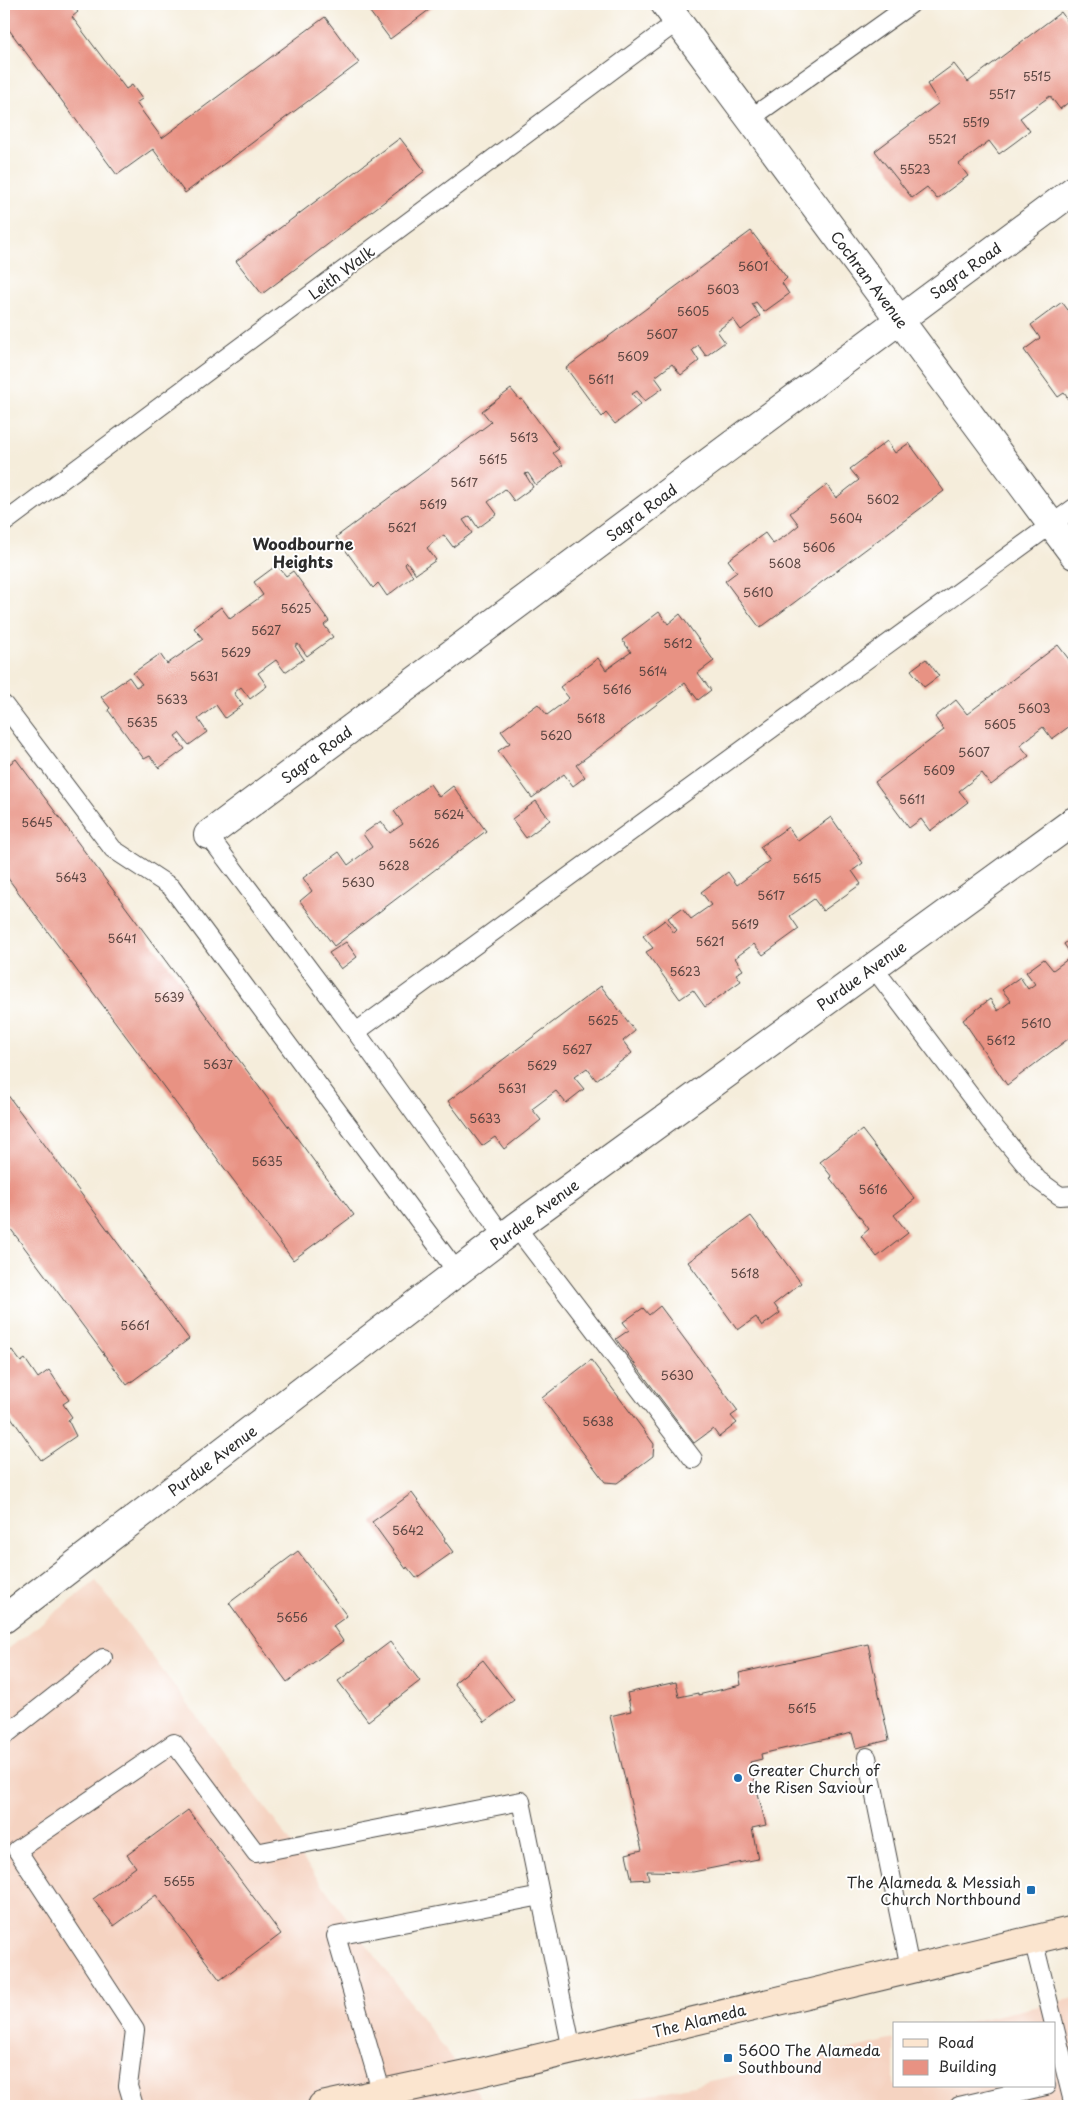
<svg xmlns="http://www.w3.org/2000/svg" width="1078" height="2110" font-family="'Playpen Sans',sans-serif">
  <rect width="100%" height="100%" fill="#fff"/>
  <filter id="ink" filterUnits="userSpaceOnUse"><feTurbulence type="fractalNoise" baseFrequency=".02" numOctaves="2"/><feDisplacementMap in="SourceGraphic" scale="10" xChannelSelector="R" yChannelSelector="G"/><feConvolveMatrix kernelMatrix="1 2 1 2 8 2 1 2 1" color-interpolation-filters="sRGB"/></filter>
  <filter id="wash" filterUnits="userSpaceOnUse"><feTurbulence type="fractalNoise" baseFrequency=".0096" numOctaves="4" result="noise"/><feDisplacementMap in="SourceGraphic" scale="20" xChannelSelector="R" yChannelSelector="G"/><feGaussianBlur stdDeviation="1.12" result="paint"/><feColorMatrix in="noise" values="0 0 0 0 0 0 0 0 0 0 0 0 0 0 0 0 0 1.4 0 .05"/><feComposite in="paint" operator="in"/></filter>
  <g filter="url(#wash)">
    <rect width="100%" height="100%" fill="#f5eddb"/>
    <g fill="#f5d3c1">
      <path d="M 96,1581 L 487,2106 L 4,2106 L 4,1652 Z"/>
      <path d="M 1074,1998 L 1074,2106 L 601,2106 L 894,2039 L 894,2086 L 1054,2086 L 1054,2024 L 960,2024 Z"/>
    </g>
    <g id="blocks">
      <g fill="#e89283">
        <path d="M 4,4 L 72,4 L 78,12 L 72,17 L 126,89 L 132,85 L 142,99 L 136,103 L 162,138 L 325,17 L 359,63 L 185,193 L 153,149 L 117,175 L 4,23 Z"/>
        <path d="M 364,4 L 437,4 L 390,39 Z"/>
        <path d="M 1061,12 L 1074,30 L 1074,98 L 1060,109 L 1050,96 L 1020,118 L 1030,131 L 1014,143 L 999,154 L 989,141 L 959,164 L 968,176 L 937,199 L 927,187 L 912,198 L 875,151 L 939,103 L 927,84 L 954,64 L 968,82 Z"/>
        <path d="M 400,138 L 425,171 L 262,294 L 236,261 Z"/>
        <path d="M 751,231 L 787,278 L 782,283 L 789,294 L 764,312 L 756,302 L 752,304 L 760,316 L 741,330 L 733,319 L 726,324 L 717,331 L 725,342 L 706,356 L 698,345 L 692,350 L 699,361 L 681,375 L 672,364 L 655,377 L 663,388 L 645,401 L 637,391 L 632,394 L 641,404 L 615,424 L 606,413 L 602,417 L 566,368 Z"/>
        <path d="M 1062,302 L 1071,314 L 1074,311 L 1074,406 L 1064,393 L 1058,397 L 1024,350 L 1040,338 L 1031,325 Z"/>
        <path d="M 511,389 L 520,400 L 522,399 L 559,449 L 553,453 L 563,465 L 536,485 L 528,473 L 525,474 L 533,487 L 514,501 L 505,489 L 488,502 L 497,514 L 478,528 L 470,516 L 463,520 L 472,533 L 453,547 L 444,535 L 436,540 L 427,548 L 436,560 L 416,574 L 407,562 L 405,564 L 413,576 L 387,596 L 378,583 L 373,588 L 336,537 L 489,424 L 491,422 L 482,411 Z"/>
        <path d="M 887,441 L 895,453 L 909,443 L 944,491 L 760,628 L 725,581 L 737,572 L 728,560 L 765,533 L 773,544 L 788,534 L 799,525 L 790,513 L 827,485 L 836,498 L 859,480 L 850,469 Z"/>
        <path d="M 277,565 L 286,576 L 293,571 L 329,621 L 324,625 L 333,637 L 307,656 L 298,644 L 295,646 L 304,659 L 285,672 L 276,660 L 258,673 L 267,686 L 250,699 L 241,687 L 234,693 L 243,705 L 225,718 L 216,705 L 198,719 L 207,732 L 189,745 L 179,733 L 175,736 L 185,749 L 159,768 L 150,756 L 144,759 L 108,710 L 110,708 L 101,697 L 129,677 L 136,687 L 142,684 L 133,673 L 160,654 L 167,664 L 203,639 L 194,628 L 221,607 L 230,619 L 263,595 L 254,582 Z"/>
        <path d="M 659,612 L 668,624 L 680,614 L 714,661 L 698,673 L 711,690 L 698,700 L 685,683 L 576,765 L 585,777 L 573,786 L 564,774 L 532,798 L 498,751 L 510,743 L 501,731 L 538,704 L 547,715 L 559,706 L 569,698 L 560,687 L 598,658 L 606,670 L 620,660 L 631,652 L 622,640 Z"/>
        <path d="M 1058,645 L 1074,666 L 1074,723 L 1052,739 L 1043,727 L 1020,745 L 1029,756 L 991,785 L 982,773 L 959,791 L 968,802 L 930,831 L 921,819 L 909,828 L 875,782 L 944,730 L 935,717 L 956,700 L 967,714 Z"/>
        <path d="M 926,659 L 939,676 L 924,687 L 911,670 Z"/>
        <path d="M 16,759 L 354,1215 L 293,1260 L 4,873 L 4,768 Z"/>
        <path d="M 430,784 L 439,797 L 453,786 L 486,831 L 334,946 L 300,901 L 312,891 L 303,878 L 339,852 L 348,865 L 372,847 L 363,834 L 381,821 L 390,833 L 403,824 L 394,811 Z"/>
        <path d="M 536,801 L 550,820 L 526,838 L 512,819 Z"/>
        <path d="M 831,817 L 863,863 L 852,871 L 861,884 L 823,911 L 814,899 L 790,916 L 799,929 L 763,955 L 754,944 L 735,958 L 743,970 L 736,974 L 741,981 L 705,1007 L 693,990 L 680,999 L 646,952 L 653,948 L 643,936 L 665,920 L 674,933 L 677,930 L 668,918 L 682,908 L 691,919 L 711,905 L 701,892 L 728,872 L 737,885 L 770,861 L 760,847 L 788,827 L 798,841 Z"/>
        <path d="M 1074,936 L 1074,1039 L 1072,1036 L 1007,1085 L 963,1020 L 990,999 L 998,1011 L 1002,1008 L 1011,1001 L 1002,990 L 1020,977 L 1028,989 L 1035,984 L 1026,972 L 1044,959 L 1053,970 L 1072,956 L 1064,944 Z"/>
        <path d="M 346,942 L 357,957 L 341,969 L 329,953 Z"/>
        <path d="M 601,986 L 635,1031 L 623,1041 L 632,1053 L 596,1080 L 587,1068 L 574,1077 L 584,1089 L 566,1103 L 556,1091 L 532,1109 L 541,1120 L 504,1149 L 495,1137 L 482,1146 L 448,1101 Z"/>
        <path d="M 4,1090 L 189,1339 L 127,1385 L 4,1220 Z"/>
        <path d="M 862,1130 L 915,1199 L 894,1215 L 908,1233 L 877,1257 L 861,1236 L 869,1229 L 830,1178 L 832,1177 L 820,1162 Z"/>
        <path d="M 751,1216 L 801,1283 L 774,1304 L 780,1313 L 762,1326 L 756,1317 L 738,1330 L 688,1262 Z"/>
        <path d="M 660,1306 L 738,1411 L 731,1416 L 737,1423 L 719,1437 L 713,1429 L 694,1443 L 616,1339 L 629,1330 L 623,1322 L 643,1308 L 649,1315 Z"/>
        <path d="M 12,1350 L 21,1362 L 25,1359 L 38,1378 L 49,1370 L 69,1400 L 63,1404 L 72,1417 L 68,1420 L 76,1436 L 41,1460 L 4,1407 L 4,1355 Z"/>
        <path d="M 591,1360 L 654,1444 L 653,1456 L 617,1483 L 605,1482 L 542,1398 Z"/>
        <path d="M 412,1493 L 445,1538 L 444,1540 L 453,1552 L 416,1578 L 407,1567 L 406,1569 L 372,1522 Z"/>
        <path d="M 298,1551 L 347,1616 L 333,1626 L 343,1641 L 287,1682 L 229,1603 Z"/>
        <path d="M 390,1642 L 420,1681 L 368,1721 L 338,1681 Z"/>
        <path d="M 868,1644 L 889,1740 L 856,1748 L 852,1733 L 761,1754 L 762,1759 L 750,1762 L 766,1825 L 752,1828 L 758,1859 L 693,1872 L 647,1871 L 649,1879 L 632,1880 L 626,1854 L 642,1850 L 610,1716 L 631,1711 L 627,1693 L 676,1682 L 679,1697 L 698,1693 L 698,1695 L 741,1685 L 739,1673 Z"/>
        <path d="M 483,1660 L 514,1700 L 485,1722 L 454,1683 Z"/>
        <path d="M 188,1810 L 281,1934 L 220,1980 L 156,1895 L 114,1926 L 93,1899 L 136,1867 L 127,1855 Z"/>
      </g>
    </g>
  </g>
  <g filter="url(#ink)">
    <use href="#blocks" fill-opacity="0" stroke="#494845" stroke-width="1"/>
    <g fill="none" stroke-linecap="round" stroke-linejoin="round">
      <g stroke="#494845" stroke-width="20">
        <g id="lane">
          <path d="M 751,118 L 911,4"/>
          <path d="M 4,523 L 678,21"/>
          <path d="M 4,705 L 113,849 L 171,887 L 457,1272"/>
          <path d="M 208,835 L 356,1032 L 503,1236"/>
          <path d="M 873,967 L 991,1123 L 1038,1180 L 1060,1196 L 1074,1195"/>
          <path d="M 356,1032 L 1074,508"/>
          <path d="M 516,1227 L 693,1459"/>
          <path d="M 4,1736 L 103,1658"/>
          <path d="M 867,1757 L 910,1968"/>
          <path d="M 1033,1939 L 1054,2024"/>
          <path d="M 1054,2025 L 1074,2106"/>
          <path d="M 382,2094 L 336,1936 L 541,1896"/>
          <path d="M 134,2106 L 128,2086 L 135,2030 L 17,1850 L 174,1743 L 256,1853 L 521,1801 L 572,2050"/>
          <path d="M 959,2106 L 1046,2086"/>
        </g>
      </g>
      <g stroke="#494845" stroke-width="30">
        <g id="street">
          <path d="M 665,4 L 1074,555"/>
          <path d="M 208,835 L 1074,190"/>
          <path d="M 4,1619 L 516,1227 L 1074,821"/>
        </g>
      </g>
      <g stroke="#494845" stroke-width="30">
        <path id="secondary" d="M 322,2106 L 481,2072 L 1074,1930"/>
      </g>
      <use href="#lane" stroke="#fff" stroke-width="18"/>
      <use href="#street" stroke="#fff" stroke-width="28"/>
      <use href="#secondary" stroke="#fbe5cf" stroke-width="28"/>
    </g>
  </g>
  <g fill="#1f6fb2" stroke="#fff" stroke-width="2">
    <circle cx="738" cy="1778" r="5"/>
    <rect x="1026" y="1885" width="10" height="10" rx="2.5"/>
    <rect x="723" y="2053" width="10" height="10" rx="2.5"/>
  </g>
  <g text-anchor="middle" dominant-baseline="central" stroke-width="4" stroke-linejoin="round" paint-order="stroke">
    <g font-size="12" fill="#5a4541">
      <text x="1037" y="76">5515</text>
      <text x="1002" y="94">5517</text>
      <text x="976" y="122">5519</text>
      <text x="942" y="139">5521</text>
      <text x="915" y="169">5523</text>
      <text x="753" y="266">5601</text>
      <text x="723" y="289">5603</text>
      <text x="693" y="311">5605</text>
      <text x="662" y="334">5607</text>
      <text x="633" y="356">5609</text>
      <text x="601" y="379">5611</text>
      <text x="524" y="437">5613</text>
      <text x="493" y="459">5615</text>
      <text x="464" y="482">5617</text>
      <text x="883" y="499">5602</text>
      <text x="433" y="504">5619</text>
      <text x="846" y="518">5604</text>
      <text x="402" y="527">5621</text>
      <text x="819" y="547">5606</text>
      <text x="785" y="563">5608</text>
      <text x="758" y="592">5610</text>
      <text x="296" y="608">5625</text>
      <text x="266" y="630">5627</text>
      <text x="678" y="643">5612</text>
      <text x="236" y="652">5629</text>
      <text x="653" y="671">5614</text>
      <text x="204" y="676">5631</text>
      <text x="617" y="689">5616</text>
      <text x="172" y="699">5633</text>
      <text x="1034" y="708">5603</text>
      <text x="591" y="718">5618</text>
      <text x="142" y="722">5635</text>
      <text x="1000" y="724">5605</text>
      <text x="556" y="735">5620</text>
      <text x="974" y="752">5607</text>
      <text x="939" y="770">5609</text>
      <text x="912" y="799">5611</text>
      <text x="449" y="814">5624</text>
      <text x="37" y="822">5645</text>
      <text x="424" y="843">5626</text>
      <text x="394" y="865">5628</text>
      <text x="71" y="877">5643</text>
      <text x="807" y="878">5615</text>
      <text x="358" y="882">5630</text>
      <text x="771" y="895">5617</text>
      <text x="745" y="924">5619</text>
      <text x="122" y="938">5641</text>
      <text x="710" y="941">5621</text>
      <text x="685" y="971">5623</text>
      <text x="169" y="997">5639</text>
      <text x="603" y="1020">5625</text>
      <text x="1036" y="1023">5610</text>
      <text x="1001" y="1040">5612</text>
      <text x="577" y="1049">5627</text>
      <text x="218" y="1064">5637</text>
      <text x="542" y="1065">5629</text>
      <text x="512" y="1088">5631</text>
      <text x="485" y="1118">5633</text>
      <text x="267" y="1161">5635</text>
      <text x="873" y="1189">5616</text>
      <text x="745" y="1273">5618</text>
      <text x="135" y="1325">5661</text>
      <text x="677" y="1375">5630</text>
      <text x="598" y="1421">5638</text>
      <text x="408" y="1530">5642</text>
      <text x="292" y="1617">5656</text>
      <text x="802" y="1708">5615</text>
      <text x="179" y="1881">5655</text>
    </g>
    <g font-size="15" fill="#2b2b2b" stroke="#fff">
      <text transform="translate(965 270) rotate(-36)">Sagra Road</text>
      <text transform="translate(341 272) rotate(-37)">Leith Walk</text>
      <text transform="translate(870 279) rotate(53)">Cochran Avenue</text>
      <text transform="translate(641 512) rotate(-37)">Sagra Road</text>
      <text transform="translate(316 754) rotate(-37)">Sagra Road</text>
      <text transform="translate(861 975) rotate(-36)">Purdue Avenue</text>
      <text transform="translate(534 1214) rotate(-37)">Purdue Avenue</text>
      <text transform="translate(212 1460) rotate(-37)">Purdue Avenue</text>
      <text transform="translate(699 2020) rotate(-14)">The Alameda</text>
    </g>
    <g font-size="15" fill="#2b2b2b" stroke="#fff" text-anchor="start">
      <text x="748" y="1769">Greater Church of<tspan x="748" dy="17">the Risen Saviour</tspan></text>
      <text x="1021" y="1881" text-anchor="end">The Alameda &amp; Messiah<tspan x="1021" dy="17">Church Northbound</tspan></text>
      <text x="738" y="2049">5600 The Alameda<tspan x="738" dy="17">Southbound</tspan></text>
    </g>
    <g font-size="16" font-weight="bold" fill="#2b2b2b" stroke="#fff">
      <text x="303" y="543">Woodbourne<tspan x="303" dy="18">Heights</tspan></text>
    </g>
  </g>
  <rect width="1078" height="2110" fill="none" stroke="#fff" stroke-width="20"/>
  <rect x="893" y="2022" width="162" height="65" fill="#ffffff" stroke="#aaaaaa"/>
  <rect x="903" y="2039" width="25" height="8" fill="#fbe5cf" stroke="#aaaaaa"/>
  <text x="938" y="2048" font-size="15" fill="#2b2b2b">Road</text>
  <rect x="903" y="2060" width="25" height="15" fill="#e89283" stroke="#aaaaaa"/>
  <text x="938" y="2072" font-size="15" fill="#2b2b2b">Building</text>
</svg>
